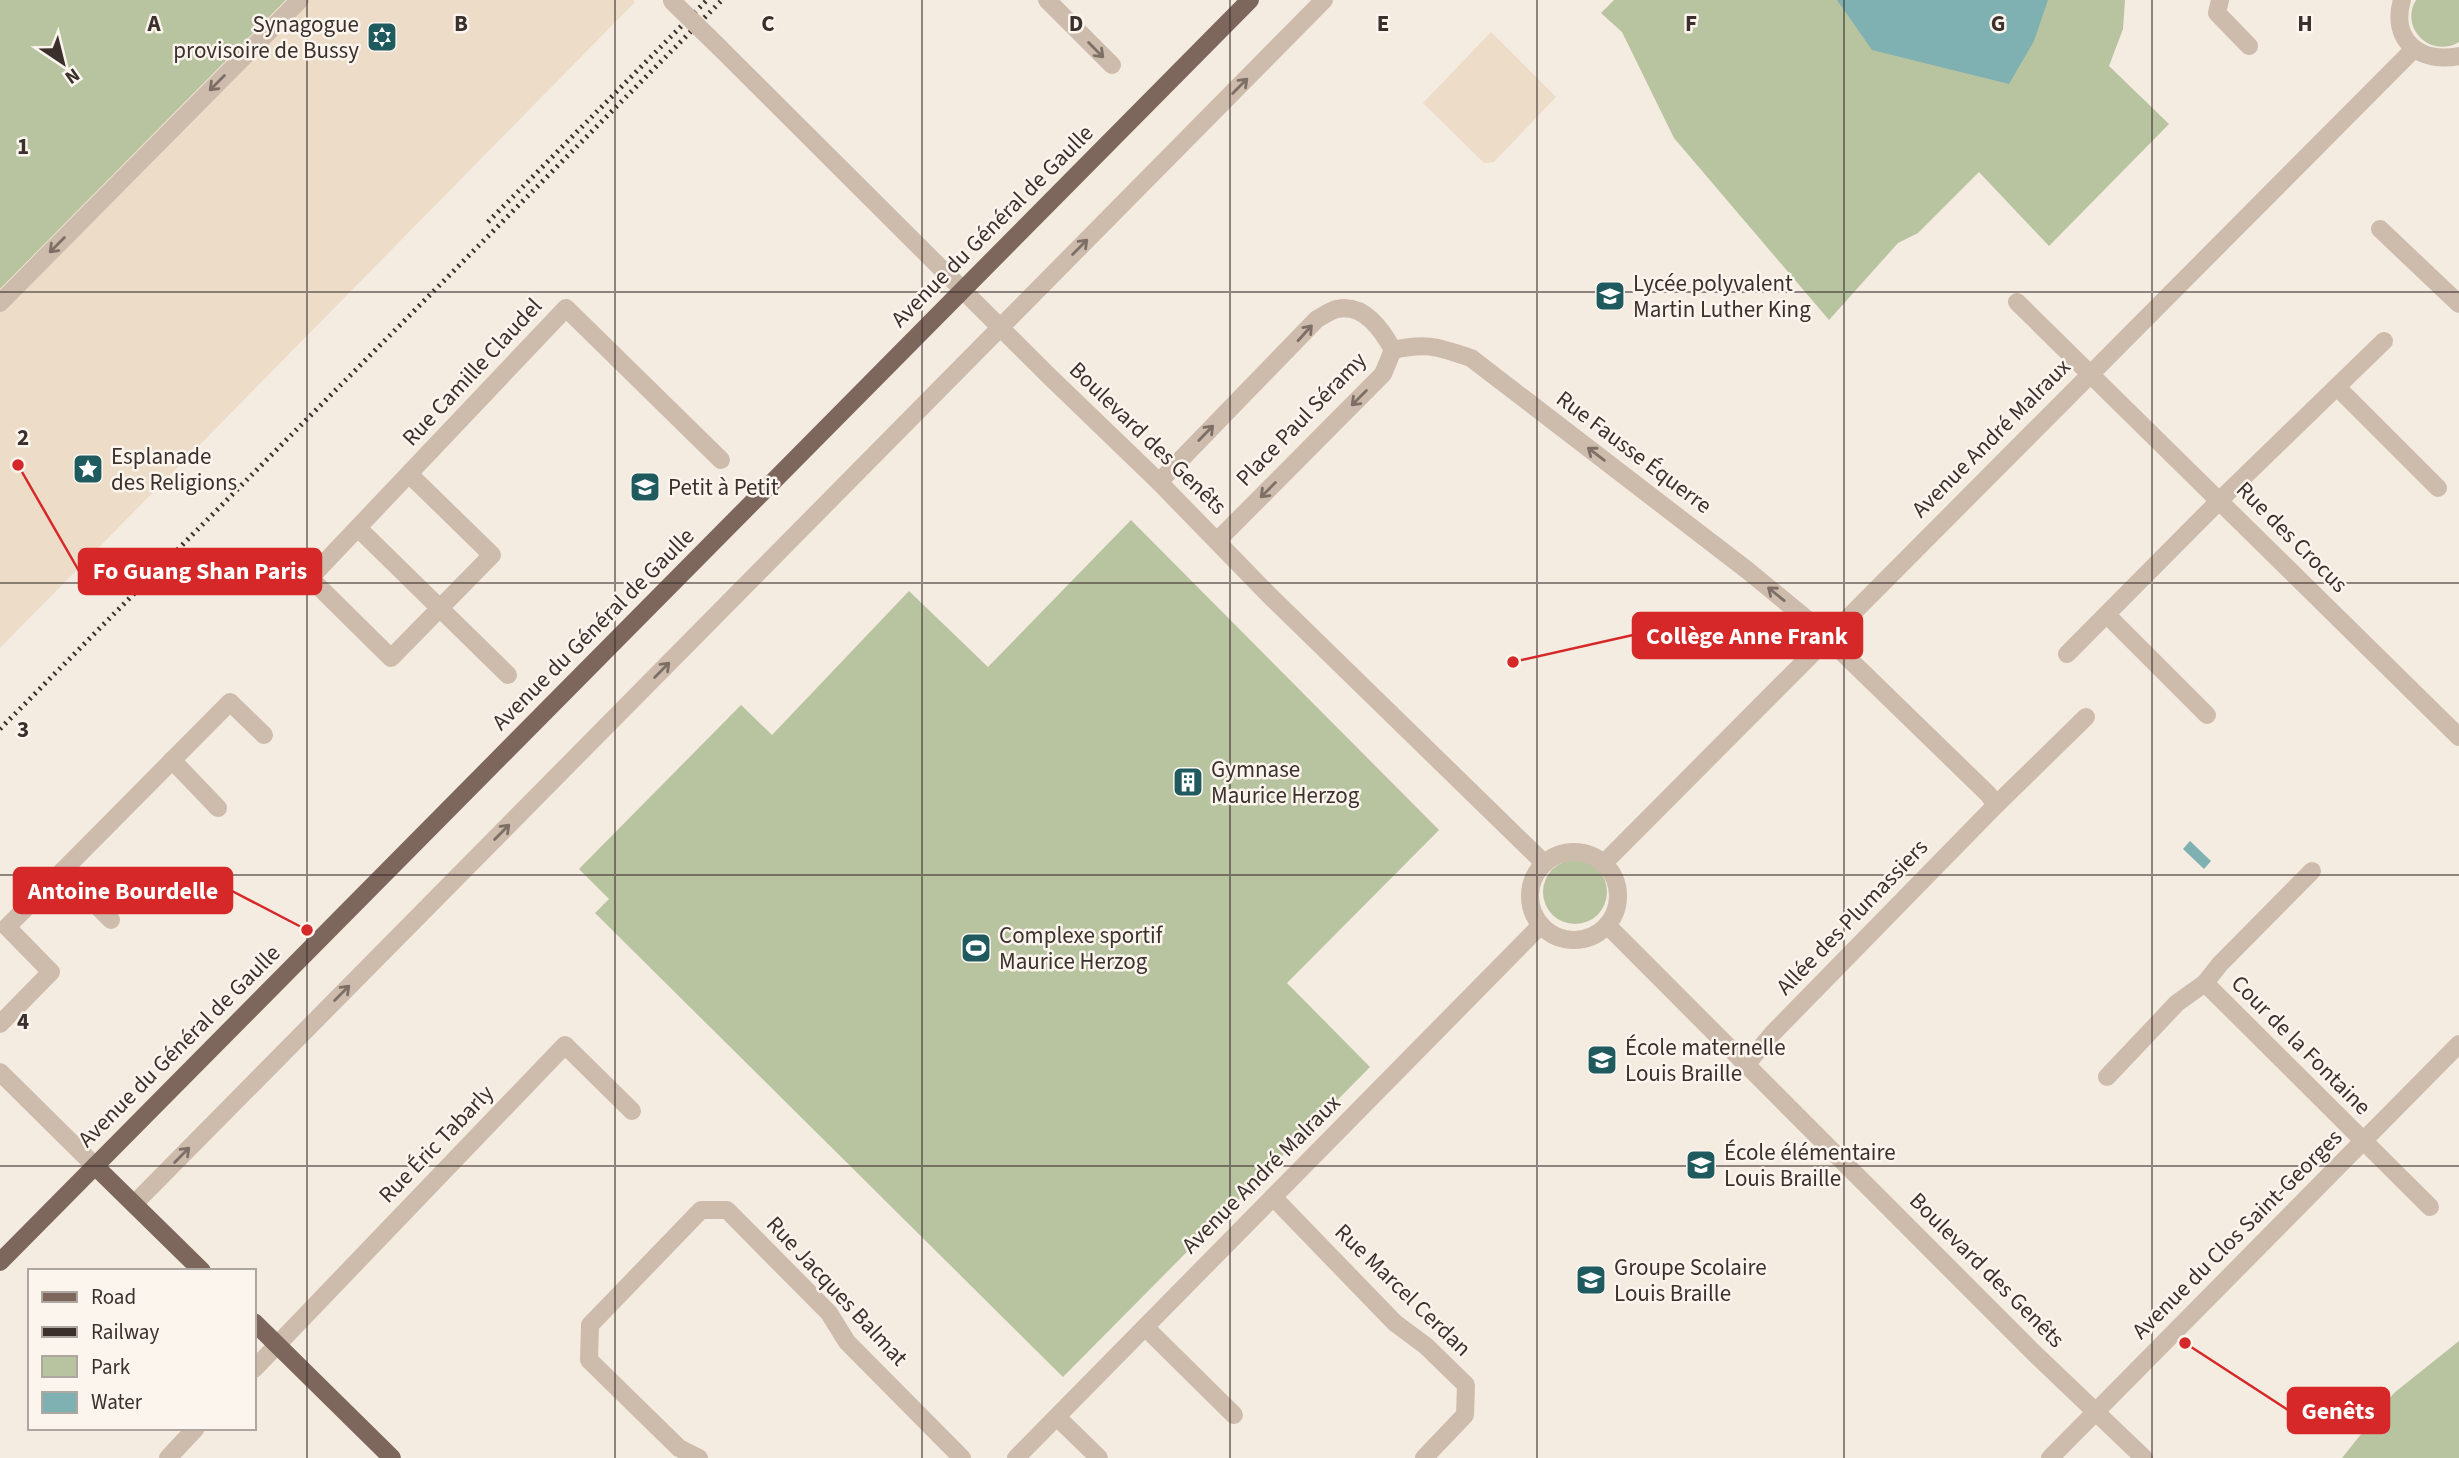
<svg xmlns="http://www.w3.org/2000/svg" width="2459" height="1458" font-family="'Source Sans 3',sans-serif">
  <rect width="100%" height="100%" fill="#f4ebe1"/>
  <g fill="#b8c4a0">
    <path d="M 0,0 L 286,0 L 0,289 Z"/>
    <path d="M 1614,0 L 2125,0 L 2123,29 L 2109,66 L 2169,124 L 2049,246 L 1979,172 L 1918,233 L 1898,243 L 1829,320 L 1674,138 L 1622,32 L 1601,13 Z"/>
    <path d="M 2416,0 L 2459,0 L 2459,42 C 2431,59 2399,28 2416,0 Z"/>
    <path d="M 1131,520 L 1439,830 L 1287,983 L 1370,1067 L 1063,1377 L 595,913 L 609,899 L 579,869 L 741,705 L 772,735 L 909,591 L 988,667 Z"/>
    <circle cx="1575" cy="892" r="32"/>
    <path d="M 2459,1341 L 2459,1458 L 2342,1458 L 2394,1393 Z"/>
  </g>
  <g fill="#ecdcc8">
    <path d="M 286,0 L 633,0 L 635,2 L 0,648 L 0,289 Z"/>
    <path d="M 1491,32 L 1556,97 L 1494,162 L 1484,163 L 1423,103 Z"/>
  </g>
  <g fill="#7fb0b2">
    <path d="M 1837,0 L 2048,0 L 2034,41 L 2009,84 L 1872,50 Z"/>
    <path d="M 2190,841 L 2211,861 L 2204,869 L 2183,849 Z"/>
  </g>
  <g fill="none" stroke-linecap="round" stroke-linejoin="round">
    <g stroke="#cdbbac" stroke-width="18">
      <path d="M 1047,0 L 1112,65"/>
      <path d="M 2220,0 L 2217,13 L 2249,46"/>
      <path d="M 2402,0 C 2390,41 2421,64 2459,56"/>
      <path d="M 719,47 L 1048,375 L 1159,482 L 1270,596 L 1544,863"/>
      <path d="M 2380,229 L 2459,304"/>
      <path d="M 2017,302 L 2459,737"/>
      <path d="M 0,303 L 300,0"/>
      <path d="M 1393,350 C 1427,342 1438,347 1471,358 L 1747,570 L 1815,626 L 1988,794 L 1996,805"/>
      <path d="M 2337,387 L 2438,488"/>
      <path d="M 409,474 L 492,555 L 391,658 L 310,578 L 566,308 L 721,460"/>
      <path d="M 1159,482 L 1317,319 C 1323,316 1331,310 1337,309 C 1364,303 1382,330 1393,350 L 1383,374 L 1217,541"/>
      <path d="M 358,528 L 508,675"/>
      <path d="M 2107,615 L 2207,715"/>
      <path d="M 2067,654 L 2220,500 L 2384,341"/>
      <path d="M 172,760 L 218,808"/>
      <circle cx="1574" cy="896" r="44"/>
      <path d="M 1604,863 L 2414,49"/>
      <path d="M 62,871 L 111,920"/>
      <path d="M 1607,925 L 2033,1352 L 2144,1458"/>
      <path d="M 2205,983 L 2430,1207"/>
      <path d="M 0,1024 L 51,972 L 7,927 L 230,702 L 264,735"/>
      <path d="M 1745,1066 L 1773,1033 L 1996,805 L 2086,717"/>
      <path d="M 0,1072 L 95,1166"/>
      <path d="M 2107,1077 L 2177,1003 L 2205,983 L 2220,964 L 2312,871"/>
      <path d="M 1273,1197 L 1395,1323 L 1426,1346 L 1466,1385 L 1465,1415 L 1424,1458"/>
      <path d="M 134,1204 L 1324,0"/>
      <path d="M 1145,1327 L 1234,1415"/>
      <path d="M 254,1369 L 565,1045 L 632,1111"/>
      <path d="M 1057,1417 L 1099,1458"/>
      <path d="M 168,1458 L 196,1428"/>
      <path d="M 699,1458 L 679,1448 L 589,1360 L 590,1325 L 701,1210 L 727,1210 L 829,1313 L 847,1342 L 962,1458"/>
      <path d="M 1016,1458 L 1541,925"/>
      <path d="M 2050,1458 L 2459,1044"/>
    </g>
    <g stroke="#7d675c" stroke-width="18">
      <path d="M 95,1166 L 202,1271"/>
      <path d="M 0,1262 L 1250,0"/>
      <path d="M 254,1322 L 392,1458"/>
    </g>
    <g stroke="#3b302b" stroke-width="5" stroke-dasharray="2 5" stroke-linecap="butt">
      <path d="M 488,222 L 707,0"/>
      <path d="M 0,729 L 722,0"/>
    </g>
    <path stroke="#cdbbac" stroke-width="18" d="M 672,1 L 719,47"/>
  </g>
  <defs><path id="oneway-shaft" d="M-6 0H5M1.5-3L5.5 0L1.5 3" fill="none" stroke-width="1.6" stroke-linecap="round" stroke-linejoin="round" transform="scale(1.75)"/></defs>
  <g stroke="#7d6f65">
    <use href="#oneway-shaft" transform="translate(1096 50) rotate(45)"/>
    <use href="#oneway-shaft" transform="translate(217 83) rotate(135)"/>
    <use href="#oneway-shaft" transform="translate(1240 86) rotate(-45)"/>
    <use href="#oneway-shaft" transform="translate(57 245) rotate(135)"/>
    <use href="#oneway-shaft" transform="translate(1080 247) rotate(-45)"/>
    <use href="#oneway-shaft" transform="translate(1305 333) rotate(-48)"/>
    <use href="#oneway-shaft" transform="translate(1359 398) rotate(135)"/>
    <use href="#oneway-shaft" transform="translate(1206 433) rotate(-46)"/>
    <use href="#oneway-shaft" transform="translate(1596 454) rotate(-143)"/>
    <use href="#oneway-shaft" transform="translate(1268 490) rotate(135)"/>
    <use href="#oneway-shaft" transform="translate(1776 594) rotate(-141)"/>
    <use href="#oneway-shaft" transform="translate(662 670) rotate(-45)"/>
    <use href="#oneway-shaft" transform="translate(502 832) rotate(-45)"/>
    <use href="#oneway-shaft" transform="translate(342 993) rotate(-45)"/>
    <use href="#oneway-shaft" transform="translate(182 1155) rotate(-45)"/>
  </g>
  <path fill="none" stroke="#3b302b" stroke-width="2" stroke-opacity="0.55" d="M 307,0 L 307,1458M 615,0 L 615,1458M 922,0 L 922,1458M 1230,0 L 1230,1458M 1537,0 L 1537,1458M 1844,0 L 1844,1458M 2152,0 L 2152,1458M 0,292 L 2459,292M 0,583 L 2459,583M 0,875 L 2459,875M 0,1166 L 2459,1166"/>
  <defs>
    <g id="synagogue-square" transform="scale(1.575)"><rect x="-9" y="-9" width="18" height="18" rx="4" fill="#1f5a5e" stroke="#fbf5ee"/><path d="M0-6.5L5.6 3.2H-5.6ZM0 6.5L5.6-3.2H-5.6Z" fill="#fff"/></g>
    <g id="school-square" transform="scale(1.575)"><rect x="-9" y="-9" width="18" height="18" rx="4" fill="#1f5a5e" stroke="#fbf5ee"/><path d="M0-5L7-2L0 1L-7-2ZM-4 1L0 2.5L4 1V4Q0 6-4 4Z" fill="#fff"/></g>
    <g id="sight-square" transform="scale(1.575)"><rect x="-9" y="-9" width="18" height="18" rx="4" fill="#1f5a5e" stroke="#fbf5ee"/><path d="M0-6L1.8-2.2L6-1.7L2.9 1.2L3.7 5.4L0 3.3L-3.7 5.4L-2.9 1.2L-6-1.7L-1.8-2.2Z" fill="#fff"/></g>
    <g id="building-square" transform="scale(1.575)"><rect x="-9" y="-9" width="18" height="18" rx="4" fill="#1f5a5e" stroke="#fbf5ee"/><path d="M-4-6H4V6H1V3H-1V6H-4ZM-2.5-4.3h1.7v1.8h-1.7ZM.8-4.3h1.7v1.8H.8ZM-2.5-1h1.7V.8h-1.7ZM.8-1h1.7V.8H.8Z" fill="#fff"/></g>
    <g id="stadium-square" transform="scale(1.575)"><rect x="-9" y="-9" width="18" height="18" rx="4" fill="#1f5a5e" stroke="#fbf5ee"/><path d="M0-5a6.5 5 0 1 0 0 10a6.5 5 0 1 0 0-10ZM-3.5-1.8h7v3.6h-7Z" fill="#fff"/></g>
  </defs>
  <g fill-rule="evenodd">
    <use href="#synagogue-square" x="382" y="37"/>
    <use href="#school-square" x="1610" y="296"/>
    <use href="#sight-square" x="88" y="469"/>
    <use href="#school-square" x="645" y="487"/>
    <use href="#building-square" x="1188" y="782"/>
    <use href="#stadium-square" x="976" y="948"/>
    <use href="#school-square" x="1602" y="1060"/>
    <use href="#school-square" x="1701" y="1165"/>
    <use href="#school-square" x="1591" y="1280"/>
  </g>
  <g text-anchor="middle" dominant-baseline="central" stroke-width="5" stroke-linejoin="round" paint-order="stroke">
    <g font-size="23" fill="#3b302b" stroke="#fbf5ee" text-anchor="start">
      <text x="359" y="24" text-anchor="end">Synagogue<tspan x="359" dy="26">provisoire de Bussy</tspan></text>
      <text x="1633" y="283">Lycée polyvalent<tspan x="1633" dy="26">Martin Luther King</tspan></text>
      <text x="111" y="456">Esplanade<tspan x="111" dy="26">des Religions</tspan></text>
      <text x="668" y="487">Petit à Petit</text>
      <text x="1211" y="769">Gymnase<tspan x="1211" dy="26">Maurice Herzog</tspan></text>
      <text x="999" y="935">Complexe sportif<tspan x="999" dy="26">Maurice Herzog</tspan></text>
      <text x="1625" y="1047">École maternelle<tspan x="1625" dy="26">Louis Braille</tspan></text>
      <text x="1724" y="1152">École élémentaire<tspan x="1724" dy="26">Louis Braille</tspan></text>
      <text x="1614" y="1267">Groupe Scolaire<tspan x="1614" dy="26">Louis Braille</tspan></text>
    </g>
    <g font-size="23" fill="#3b302b" stroke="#fbf5ee">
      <text transform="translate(992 226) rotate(-45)">Avenue du Général de Gaulle</text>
      <text transform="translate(472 372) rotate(-47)">Rue Camille Claudel</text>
      <text transform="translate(1301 419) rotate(-46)">Place Paul Séramy</text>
      <text transform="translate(1148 438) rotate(44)">Boulevard des Genêts</text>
      <text transform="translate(1991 438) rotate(-45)">Avenue André Malraux</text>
      <text transform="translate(1634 452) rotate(37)">Rue Fausse Équerre</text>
      <text transform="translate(2292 537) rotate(45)">Rue des Crocus</text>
      <text transform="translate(593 629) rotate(-45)">Avenue du Général de Gaulle</text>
      <text transform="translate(1852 917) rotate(-46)">Allée des Plumassiers</text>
      <text transform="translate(2301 1045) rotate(45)">Cour de la Fontaine</text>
      <text transform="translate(179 1046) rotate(-45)">Avenue du Général de Gaulle</text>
      <text transform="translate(436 1144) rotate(-46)">Rue Éric Tabarly</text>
      <text transform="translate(1261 1174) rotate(-45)">Avenue André Malraux</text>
      <text transform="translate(2237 1234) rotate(-45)">Avenue du Clos Saint-Georges</text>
      <text transform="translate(1987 1270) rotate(45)">Boulevard des Genêts</text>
      <text transform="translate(1403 1290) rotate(44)">Rue Marcel Cerdan</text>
      <text transform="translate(837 1291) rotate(47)">Rue Jacques Balmat</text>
    </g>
  </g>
  <g font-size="23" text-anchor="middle" font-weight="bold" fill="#3b302b" stroke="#fbf5ee" stroke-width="5" stroke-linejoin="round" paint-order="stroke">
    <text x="154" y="31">A</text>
    <text x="461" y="31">B</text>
    <text x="768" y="31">C</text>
    <text x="1076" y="31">D</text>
    <text x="1383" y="31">E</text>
    <text x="1691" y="31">F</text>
    <text x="1998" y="31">G</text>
    <text x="2305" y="31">H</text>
    <text x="23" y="154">1</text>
    <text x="23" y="445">2</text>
    <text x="23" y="737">3</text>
    <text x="23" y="1029">4</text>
  </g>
  <path fill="none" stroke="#d62828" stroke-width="2.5" d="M18 465L79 571M1513 662L1633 635M307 930L232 891M2185 1343L2288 1410"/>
  <g fill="#d62828" stroke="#fbf5ee" stroke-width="2.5">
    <circle cx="18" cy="465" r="7"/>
    <circle cx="1513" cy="662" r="7"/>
    <circle cx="307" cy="930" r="7"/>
    <circle cx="2185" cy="1343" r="7"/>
  </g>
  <g fill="#d62828" stroke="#d62828" stroke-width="2.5">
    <rect x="79" y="549" width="242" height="45" rx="7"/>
    <rect x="1633" y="613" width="229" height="45" rx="7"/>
    <rect x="14" y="868" width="218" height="45" rx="7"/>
    <rect x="2288" y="1388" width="101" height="45" rx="7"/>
  </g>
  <g font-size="24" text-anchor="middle" font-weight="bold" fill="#fff">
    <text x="200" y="579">Fo Guang Shan Paris</text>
    <text x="1747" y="644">Collège Anne Frank</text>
    <text x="123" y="899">Antoine Bourdelle</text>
    <text x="2338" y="1419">Genêts</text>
  </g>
  <rect x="28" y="1269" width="228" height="161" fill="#fbf5ee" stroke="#aea6a0" stroke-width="2"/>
  <rect x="42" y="1292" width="35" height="10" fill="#7d675c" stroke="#aea6a0" stroke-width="2"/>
  <text x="91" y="1304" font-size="21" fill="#3b302b">Road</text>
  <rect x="42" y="1327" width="35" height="10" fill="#3b302b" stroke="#aea6a0" stroke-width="2"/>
  <text x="91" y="1339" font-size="21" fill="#3b302b">Railway</text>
  <rect x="42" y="1356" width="35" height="21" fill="#b8c4a0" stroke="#aea6a0" stroke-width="2"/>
  <text x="91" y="1374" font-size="21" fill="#3b302b">Park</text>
  <rect x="42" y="1392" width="35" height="21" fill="#7fb0b2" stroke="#aea6a0" stroke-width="2"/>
  <text x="91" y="1409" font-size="21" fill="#3b302b">Water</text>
  <g transform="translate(63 63) rotate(145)" stroke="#fbf5ee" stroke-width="5" paint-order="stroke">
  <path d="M0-5L12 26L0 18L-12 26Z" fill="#3b302b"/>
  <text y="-10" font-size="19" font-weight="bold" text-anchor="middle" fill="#3b302b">N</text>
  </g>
</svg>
